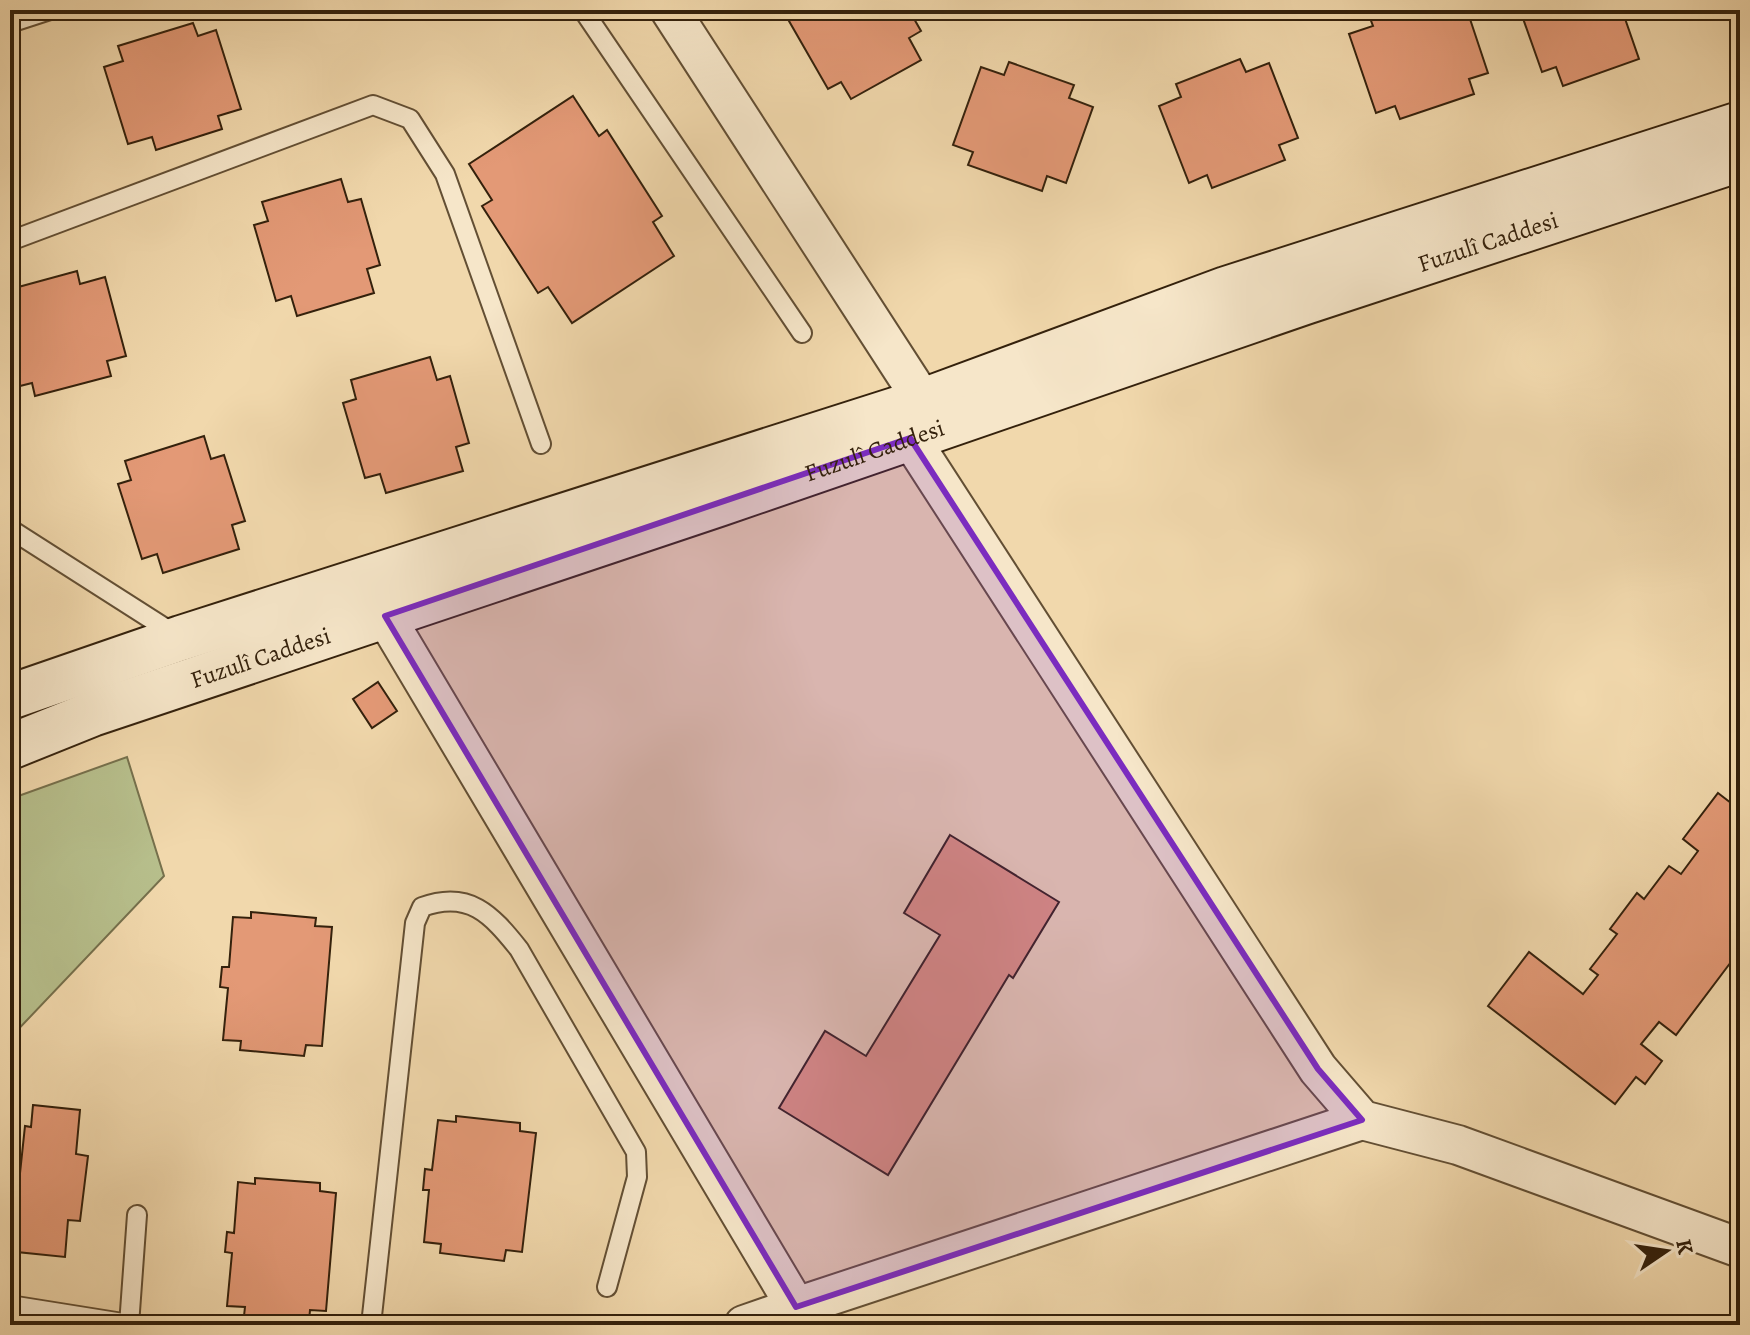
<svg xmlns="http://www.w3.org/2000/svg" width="1750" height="1335" font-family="Alegreya,serif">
  <rect width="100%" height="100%" fill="#f1d8ac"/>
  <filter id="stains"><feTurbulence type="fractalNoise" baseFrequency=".0025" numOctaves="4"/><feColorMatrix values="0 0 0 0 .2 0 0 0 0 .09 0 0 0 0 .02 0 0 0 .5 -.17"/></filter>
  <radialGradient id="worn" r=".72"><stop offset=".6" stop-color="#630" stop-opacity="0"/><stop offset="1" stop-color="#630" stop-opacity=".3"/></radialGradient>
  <path fill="#b7bf8c" stroke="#76704c" stroke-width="2" d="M 127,757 L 164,876 L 10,1038 L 10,799 Z"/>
  <g fill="#e39976" stroke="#34210c" stroke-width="2">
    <path d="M 799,10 L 909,10 L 921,31 L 909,38 L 921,60 L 851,99 L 841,82 L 828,89 L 789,21 L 801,14 Z"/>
    <path d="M 1378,10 L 1467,10 L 1488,73 L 1469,79 L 1474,94 L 1400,119 L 1395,106 L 1376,113 L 1349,34 L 1373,26 L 1368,13 Z"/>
    <path d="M 1520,10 L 1622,10 L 1639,59 L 1563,86 L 1556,67 L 1542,72 Z"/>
    <path d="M 193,23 L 198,36 L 216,30 L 241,109 L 218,116 L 222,129 L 156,150 L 152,137 L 128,144 L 104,67 L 123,61 L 118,46 Z"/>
    <path d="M 1240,59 L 1246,72 L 1269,63 L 1298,138 L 1279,145 L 1285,160 L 1212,188 L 1207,175 L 1189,183 L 1159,106 L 1181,97 L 1176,84 Z"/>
    <path d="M 1009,62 L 1074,85 L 1069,98 L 1093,107 L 1066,183 L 1047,176 L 1042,191 L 968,165 L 973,152 L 953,145 L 981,67 L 1004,75 Z"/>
    <path d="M 573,96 L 599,136 L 607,130 L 662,216 L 653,222 L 674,256 L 572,323 L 548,287 L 538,293 L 482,206 L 492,200 L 469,164 Z"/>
    <path d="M 341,179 L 348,202 L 361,199 L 380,265 L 367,269 L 374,293 L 297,316 L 291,296 L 276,301 L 254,225 L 268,221 L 262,202 Z"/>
    <path d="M 77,271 L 80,284 L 105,277 L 126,356 L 107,361 L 111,376 L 35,396 L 32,383 L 12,388 L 10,380 L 10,303 L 14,302 L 11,289 Z"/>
    <path d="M 430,357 L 437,380 L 450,376 L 469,443 L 456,447 L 463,471 L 386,493 L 380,474 L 365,478 L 343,403 L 356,399 L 351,380 Z"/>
    <path d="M 204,436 L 211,459 L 224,455 L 245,521 L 232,525 L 239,549 L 163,573 L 157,554 L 142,559 L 118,484 L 131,480 L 125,461 Z"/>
    <path d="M 378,682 L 397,711 L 372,728 L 353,699 Z"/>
    <path d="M 1718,793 L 1740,810 L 1740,950 L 1676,1035 L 1659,1022 L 1641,1044 L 1662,1061 L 1645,1084 L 1636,1077 L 1615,1104 L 1488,1006 L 1529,952 L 1583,994 L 1598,975 L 1590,969 L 1617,934 L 1610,929 L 1637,893 L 1644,899 L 1669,866 L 1681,874 L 1698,851 L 1683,839 Z"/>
    <path d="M 950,835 L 1059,902 L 1013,978 L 1009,975 L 888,1175 L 779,1108 L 825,1031 L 866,1056 L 940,935 L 904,913 Z"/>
    <path d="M 251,912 L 316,918 L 315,926 L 332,927 L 322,1046 L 306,1045 L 304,1056 L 240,1050 L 241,1041 L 223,1040 L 228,988 L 220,987 L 222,967 L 229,967 L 233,917 L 251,918 Z"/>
    <path d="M 33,1105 L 80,1110 L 76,1154 L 88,1156 L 80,1221 L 68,1220 L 65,1257 L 17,1252 L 19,1230 L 14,1230 L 25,1126 L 31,1127 Z"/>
    <path d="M 456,1116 L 520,1123 L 520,1131 L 536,1133 L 522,1252 L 506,1250 L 504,1261 L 440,1253 L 441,1244 L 424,1242 L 429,1190 L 423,1190 L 425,1169 L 432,1170 L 438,1120 L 456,1122 Z"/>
    <path d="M 255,1178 L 320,1183 L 320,1191 L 336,1193 L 326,1311 L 310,1310 L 309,1321 L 244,1316 L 245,1307 L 227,1306 L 232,1253 L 225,1252 L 227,1232 L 234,1233 L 238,1182 L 255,1184 Z"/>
  </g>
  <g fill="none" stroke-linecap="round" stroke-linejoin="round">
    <g stroke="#634f34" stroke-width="22">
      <g id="lane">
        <path d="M 583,10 L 802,333"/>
        <path d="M 10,23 L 50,10"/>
        <path d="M 10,241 L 373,105 L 410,119 L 445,174 L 541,444"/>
        <path d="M 10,529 L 176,635"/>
        <path d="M 10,1305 L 129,1324"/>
        <path d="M 129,1325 L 137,1215"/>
        <path d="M 371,1325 L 415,923 L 422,907 C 469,890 491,914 519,949 L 636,1152 L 637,1177 L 607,1287"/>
      </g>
    </g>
    <g stroke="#634f34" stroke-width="42">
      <g id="street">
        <path d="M 670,10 L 923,401"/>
        <path d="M 910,438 L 1318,1069 L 1362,1120 L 1458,1145 L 1740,1248"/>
        <path d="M 385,616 L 796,1307 L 744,1325"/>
        <path d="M 796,1307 L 1362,1120"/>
      </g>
    </g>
    <g stroke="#34210c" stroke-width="48">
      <g id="secondary">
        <path d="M 10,697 L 181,638 L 923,401 L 1226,289 L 1740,124"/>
        <path id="s1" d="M 10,747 L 92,714 L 719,504 L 1305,302 L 1740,159"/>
      </g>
    </g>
    <use href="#lane" stroke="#f6e6c9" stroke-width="18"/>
    <use href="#street" stroke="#f6e6c9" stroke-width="38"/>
    <use href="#secondary" stroke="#f6e6c9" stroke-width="44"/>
  </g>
  <path fill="#7b2cbf" fill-opacity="0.2" stroke="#7b2cbf" stroke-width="6" stroke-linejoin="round" d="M 910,438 L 1318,1069 L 1362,1120 L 796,1307 L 385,616 Z"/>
  <g text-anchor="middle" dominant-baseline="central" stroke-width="6" stroke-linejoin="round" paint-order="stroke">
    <g font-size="24" fill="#34210c" stroke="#f6e6c9">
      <text stroke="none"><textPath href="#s1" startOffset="1562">Fuzulî Caddesi</textPath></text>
      <text stroke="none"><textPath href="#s1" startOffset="914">Fuzulî Caddesi</textPath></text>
      <text stroke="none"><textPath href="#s1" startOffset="266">Fuzulî Caddesi</textPath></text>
    </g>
  </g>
  <rect width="1750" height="1335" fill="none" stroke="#f1d8ac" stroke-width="40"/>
  <rect x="12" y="12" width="1726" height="1311" fill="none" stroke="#34210c" stroke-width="4"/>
  <rect x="20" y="20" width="1710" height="1295" fill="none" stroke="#34210c" stroke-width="2"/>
  <g transform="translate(1666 1251) rotate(77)" stroke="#f6e6c9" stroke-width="6" paint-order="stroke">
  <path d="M0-6L14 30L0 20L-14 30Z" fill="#34210c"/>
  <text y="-12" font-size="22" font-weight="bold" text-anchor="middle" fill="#34210c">K</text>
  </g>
  <rect width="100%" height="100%" filter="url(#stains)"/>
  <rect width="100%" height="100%" fill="url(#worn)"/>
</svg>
